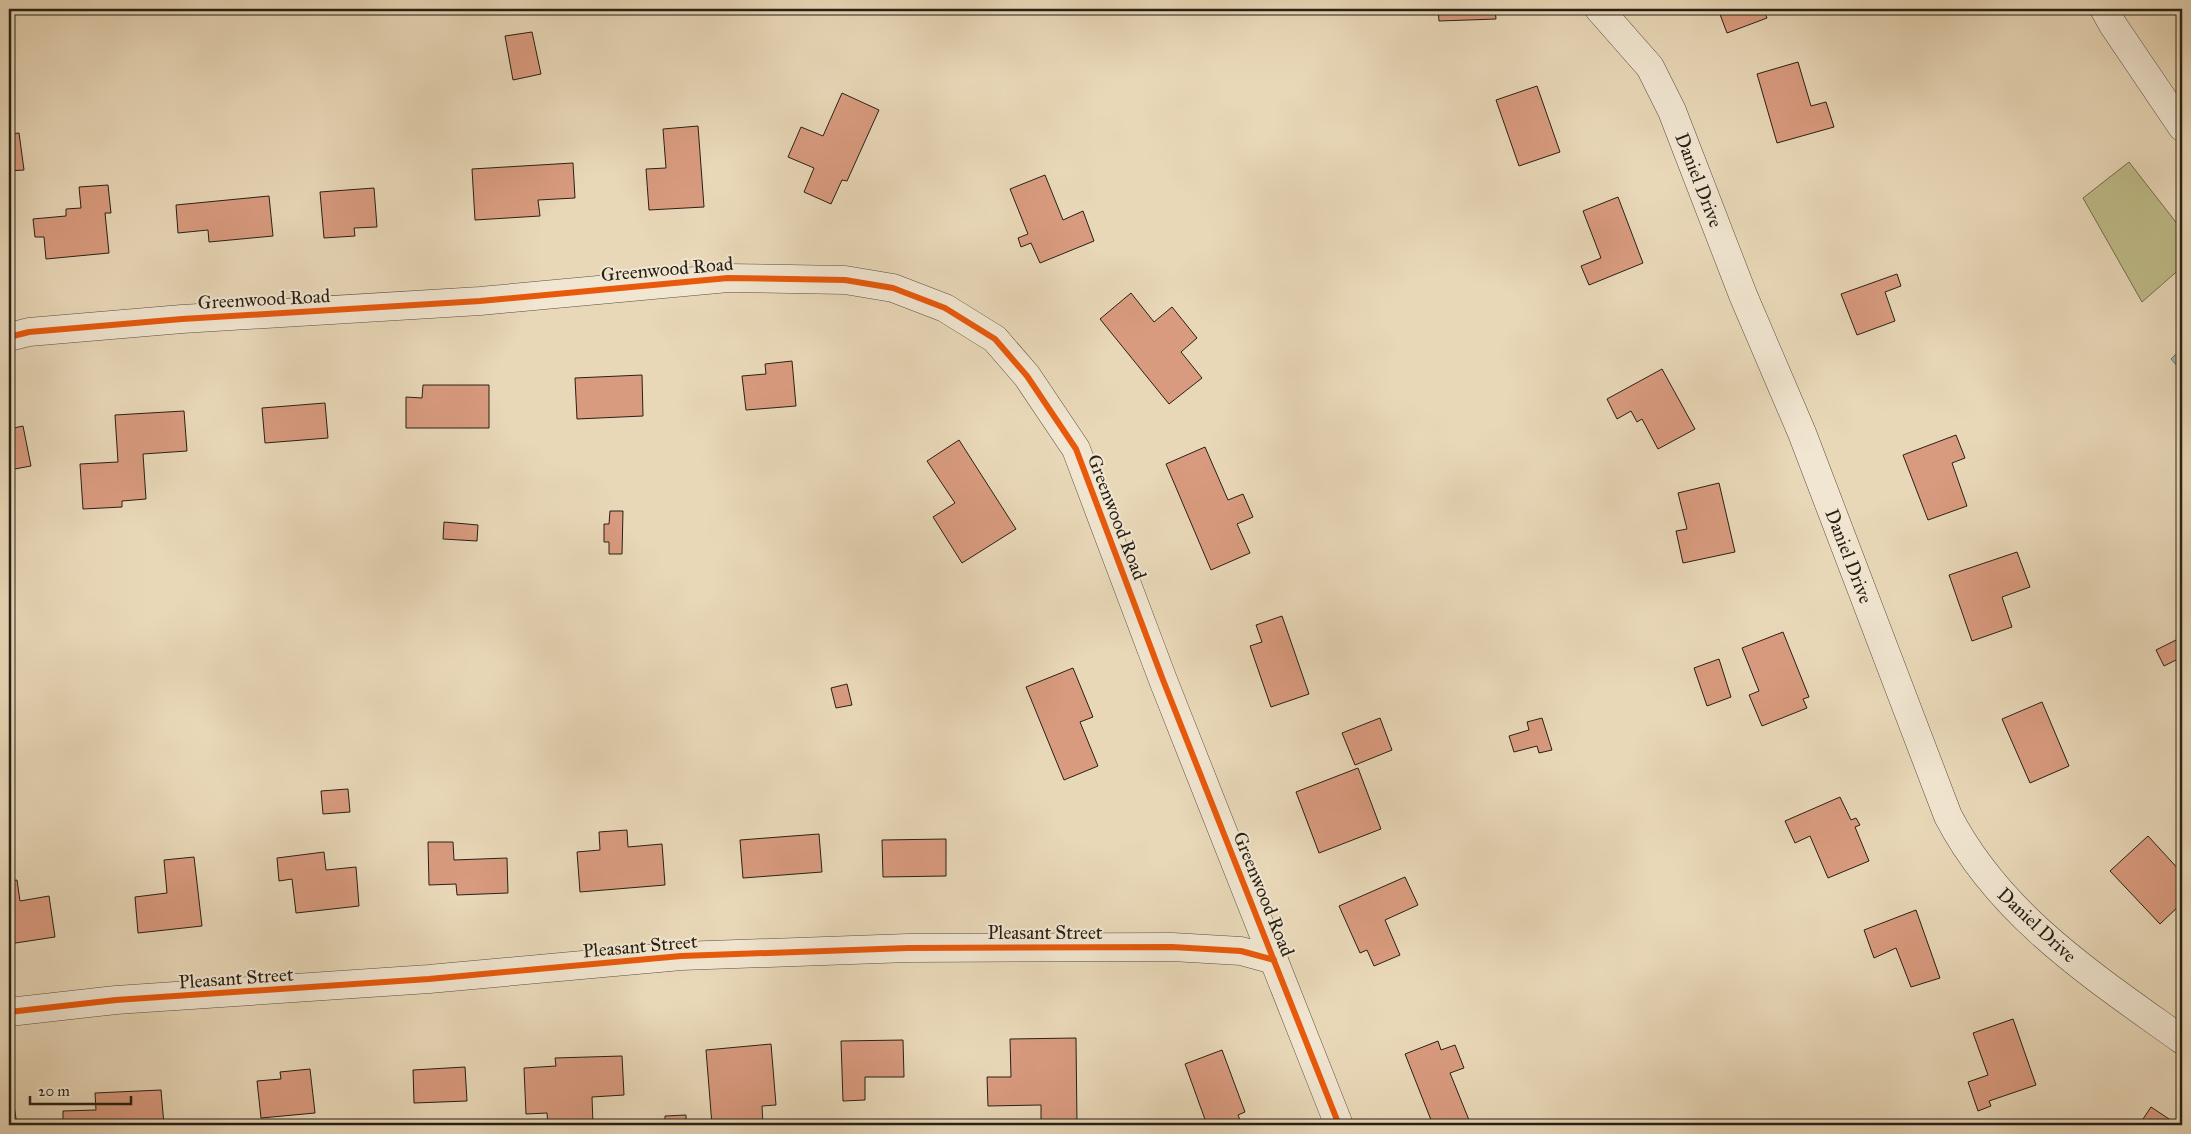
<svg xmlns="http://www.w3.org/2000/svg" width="2191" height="1134" font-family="'IM FELL Great Primer',serif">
  <rect width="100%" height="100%" fill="#e9d8b8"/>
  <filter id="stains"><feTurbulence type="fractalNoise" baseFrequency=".004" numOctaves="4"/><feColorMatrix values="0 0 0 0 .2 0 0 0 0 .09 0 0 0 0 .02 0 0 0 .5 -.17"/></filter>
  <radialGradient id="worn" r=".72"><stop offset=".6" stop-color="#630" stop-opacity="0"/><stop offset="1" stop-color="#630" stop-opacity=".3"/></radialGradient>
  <path fill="#bebc89" stroke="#736e4f" d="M 2129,162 L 2182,230 L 2182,267 L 2142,302 L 2083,198 Z"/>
  <path fill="#97baad" stroke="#6b7c70" d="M 2182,348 L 2182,372 L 2171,359 Z"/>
  <g fill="#d99b7f" stroke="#282015">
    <path d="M 1438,9 L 1495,9 L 1496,19 L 1439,21 Z"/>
    <path d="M 1718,9 L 1763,9 L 1767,18 L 1727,33 Z"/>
    <path d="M 532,32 L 541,74 L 513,80 L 505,36 Z"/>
    <path d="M 1798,62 L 1811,106 L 1826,102 L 1834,127 L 1777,143 L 1757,74 Z"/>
    <path d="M 1537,86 L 1560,152 L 1519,166 L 1496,100 Z"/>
    <path d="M 842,93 L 879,110 L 847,181 L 842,180 L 831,204 L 804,192 L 814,168 L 788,157 L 801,127 L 823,136 Z"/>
    <path d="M 698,126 L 704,207 L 649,210 L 646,169 L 666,168 L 663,129 Z"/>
    <path d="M 9,128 L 9,134 L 19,133 L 24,170 L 9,171 Z"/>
    <path d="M 573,163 L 575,198 L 538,200 L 540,216 L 475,220 L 472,169 Z"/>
    <path d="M 1045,175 L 1063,220 L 1083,211 L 1094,241 L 1040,263 L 1031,243 L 1021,247 L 1018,238 L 1028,234 L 1010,189 Z"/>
    <path d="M 108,185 L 111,213 L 105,213 L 109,253 L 46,259 L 44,237 L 35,237 L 33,219 L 66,216 L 66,209 L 81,208 L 79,187 Z"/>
    <path d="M 374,188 L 377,227 L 354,228 L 355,236 L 324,238 L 320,192 Z"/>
    <path d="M 269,196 L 273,236 L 209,242 L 208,230 L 178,233 L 176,205 Z"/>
    <path d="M 1618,197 L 1643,263 L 1589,285 L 1581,266 L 1601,258 L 1583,211 Z"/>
    <path d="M 1897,274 L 1901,286 L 1885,292 L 1895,321 L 1857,335 L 1841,294 Z"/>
    <path d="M 1131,293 L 1154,322 L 1172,307 L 1197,338 L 1181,352 L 1202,378 L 1169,404 L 1100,319 Z"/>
    <path d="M 792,361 L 796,406 L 746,410 L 742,376 L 766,374 L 765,364 Z"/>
    <path d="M 1662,369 L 1695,429 L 1658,449 L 1642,419 L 1637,422 L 1631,411 L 1617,419 L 1607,399 Z"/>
    <path d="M 642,375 L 643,416 L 577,419 L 575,378 Z"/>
    <path d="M 423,385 L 489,385 L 489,428 L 406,428 L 406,397 L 422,398 Z"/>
    <path d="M 325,403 L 328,438 L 265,443 L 262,408 Z"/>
    <path d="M 184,411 L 187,451 L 143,454 L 146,499 L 122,501 L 122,507 L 83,509 L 80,464 L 118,462 L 115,415 Z"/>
    <path d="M 23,426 L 31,466 L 9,470 L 9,429 Z"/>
    <path d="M 1956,435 L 1965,458 L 1952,463 L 1967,506 L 1928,520 L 1903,455 Z"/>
    <path d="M 959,440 L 1016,529 L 962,563 L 933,517 L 955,503 L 927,461 Z"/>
    <path d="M 1205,447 L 1228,500 L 1243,494 L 1253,517 L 1237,524 L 1250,553 L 1211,570 L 1166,464 Z"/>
    <path d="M 1719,483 L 1735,552 L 1683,563 L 1676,531 L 1687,529 L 1678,493 Z"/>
    <path d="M 610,511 L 623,511 L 622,554 L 609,554 L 609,542 L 604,542 L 604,524 L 609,524 Z"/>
    <path d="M 444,522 L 478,525 L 477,541 L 443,539 Z"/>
    <path d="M 2017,552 L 2030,587 L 2002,597 L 2012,627 L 1972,641 L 1949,575 Z"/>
    <path d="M 1282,616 L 1309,694 L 1271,707 L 1250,646 L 1262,642 L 1256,625 Z"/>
    <path d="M 1783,632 L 1809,697 L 1803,699 L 1807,708 L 1762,726 L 1749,695 L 1759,691 L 1742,648 Z"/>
    <path d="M 2176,640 L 2182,652 L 2182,657 L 2164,666 L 2156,650 Z"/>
    <path d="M 1719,659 L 1731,697 L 1707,706 L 1694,668 Z"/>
    <path d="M 1073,668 L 1093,717 L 1080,722 L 1098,766 L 1064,780 L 1026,687 Z"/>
    <path d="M 847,684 L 852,705 L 836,708 L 831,688 Z"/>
    <path d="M 2042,702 L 2069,766 L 2030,783 L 2002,719 Z"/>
    <path d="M 1380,718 L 1392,750 L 1355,765 L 1342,733 Z"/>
    <path d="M 1542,718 L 1552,750 L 1539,753 L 1537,746 L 1514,752 L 1509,736 L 1529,730 L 1527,722 Z"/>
    <path d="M 1358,768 L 1381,829 L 1319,853 L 1296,792 Z"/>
    <path d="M 348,789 L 350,812 L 323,814 L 321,791 Z"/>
    <path d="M 1840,797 L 1851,820 L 1856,818 L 1860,825 L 1855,827 L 1869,861 L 1828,878 L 1810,836 L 1795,843 L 1785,821 Z"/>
    <path d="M 627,830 L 628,847 L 662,844 L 665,885 L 580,892 L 577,852 L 600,850 L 599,832 Z"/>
    <path d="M 819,834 L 822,872 L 743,878 L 740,840 Z"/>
    <path d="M 2148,836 L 2182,873 L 2182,903 L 2160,924 L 2110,871 Z"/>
    <path d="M 946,839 L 946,876 L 883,877 L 882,840 Z"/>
    <path d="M 428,842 L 453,842 L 454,860 L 507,858 L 508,893 L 457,895 L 456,884 L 429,885 Z"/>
    <path d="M 324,852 L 326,870 L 356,867 L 359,906 L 296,913 L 292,879 L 279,881 L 277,858 Z"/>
    <path d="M 194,857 L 202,926 L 138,933 L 135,897 L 167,893 L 164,860 Z"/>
    <path d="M 1405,877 L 1418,905 L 1385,920 L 1400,955 L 1374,966 L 1367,950 L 1360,953 L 1339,906 Z"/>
    <path d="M 17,880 L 20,901 L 49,896 L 55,937 L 9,944 L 9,881 Z"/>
    <path d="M 1916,910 L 1940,978 L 1911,987 L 1896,948 L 1874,958 L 1864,930 Z"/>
    <path d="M 2013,1019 L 2036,1085 L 1989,1101 L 1991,1106 L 1978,1111 L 1968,1082 L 1988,1075 L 1973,1033 Z"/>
    <path d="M 1076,1038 L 1077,1125 L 1041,1125 L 1041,1105 L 988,1106 L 987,1077 L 1011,1077 L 1010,1039 Z"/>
    <path d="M 903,1040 L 904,1077 L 865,1077 L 865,1100 L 843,1101 L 841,1041 Z"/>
    <path d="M 1438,1041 L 1441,1050 L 1455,1045 L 1464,1068 L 1450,1073 L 1469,1120 L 1457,1125 L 1433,1125 L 1405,1054 Z"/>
    <path d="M 771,1044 L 776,1105 L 762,1106 L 763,1125 L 712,1125 L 706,1050 Z"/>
    <path d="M 1222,1050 L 1245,1112 L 1238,1115 L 1242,1125 L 1207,1125 L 1185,1064 Z"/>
    <path d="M 622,1056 L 624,1095 L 592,1097 L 593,1125 L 548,1125 L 547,1113 L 526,1114 L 524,1068 L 556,1066 L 555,1058 Z"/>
    <path d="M 465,1067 L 467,1101 L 414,1103 L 413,1070 Z"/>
    <path d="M 310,1069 L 315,1113 L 261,1118 L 257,1081 L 281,1079 L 280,1072 Z"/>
    <path d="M 161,1090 L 164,1125 L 63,1125 L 63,1111 L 96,1110 L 95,1093 Z"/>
    <path d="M 13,1099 L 17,1125 L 9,1125 L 9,1100 Z"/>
    <path d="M 2151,1107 L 2178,1125 L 2139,1125 Z"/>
    <path d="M 686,1115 L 686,1125 L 665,1125 L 665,1116 Z"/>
  </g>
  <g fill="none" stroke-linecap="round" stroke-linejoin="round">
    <g stroke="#584e3e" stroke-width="29">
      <g id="minor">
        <path d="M 1599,9 L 1650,67 L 1672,111 L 1743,295 L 1802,433 L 1948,816 C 2000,916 2093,976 2182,1040"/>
        <path d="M 2104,9 L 2113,25 L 2182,127"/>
        <path d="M 9,337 L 29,332 L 182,319 L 480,301 L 728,278 L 845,280 L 893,288 L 945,308 L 995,339 L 1027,376 L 1076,449 L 1163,680 L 1339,1125"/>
        <path d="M 9,1012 L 116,1000 L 429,979 L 681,956 L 908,948 L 1172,947 L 1241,951 L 1274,960"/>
      </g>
    </g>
    <use href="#minor" stroke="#f1e6d1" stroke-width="28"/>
    <g stroke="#f1e6d1" stroke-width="9">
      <g id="cycleway">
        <path d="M 9,337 L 29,332 L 182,319 L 480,301 L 728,278 L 845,280 L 893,288 L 945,308 L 995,339 L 1027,376 L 1076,449 L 1163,680 L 1339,1125"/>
        <path d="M 9,1012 L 116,1000 L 429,979 L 681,956 L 908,948 L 1172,947 L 1241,951 L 1274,960"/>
      </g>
    </g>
    <use href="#cycleway" stroke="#e8590c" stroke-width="6"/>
  </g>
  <g text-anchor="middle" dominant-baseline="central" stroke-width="4" stroke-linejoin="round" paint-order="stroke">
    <g font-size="19" fill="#282015" stroke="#f1e6d1">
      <text transform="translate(1699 180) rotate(69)">Daniel Drive</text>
      <text transform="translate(667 269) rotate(-5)">Greenwood Road</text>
      <text transform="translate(264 299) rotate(-3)">Greenwood Road</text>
      <text transform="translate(1117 517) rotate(69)">Greenwood Road</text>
      <text transform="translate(1849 556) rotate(69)">Daniel Drive</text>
      <text transform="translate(1264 894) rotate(68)">Greenwood Road</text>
      <text transform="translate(2037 925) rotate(43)">Daniel Drive</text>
      <text x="1045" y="932">Pleasant Street</text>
      <text transform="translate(640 946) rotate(-5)">Pleasant Street</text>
      <text transform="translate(236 978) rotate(-4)">Pleasant Street</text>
    </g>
  </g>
  <rect width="2191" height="1134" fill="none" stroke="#e9d8b8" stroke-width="30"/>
  <rect x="10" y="10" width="2171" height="1114" fill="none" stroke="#282015" stroke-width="2.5"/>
  <rect x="15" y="15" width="2161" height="1104" fill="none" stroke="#282015"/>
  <path d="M30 1096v8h101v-8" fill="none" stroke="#282015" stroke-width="2.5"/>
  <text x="38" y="1096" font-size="15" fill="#282015" stroke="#f1e6d1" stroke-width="4" paint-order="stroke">20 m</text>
  <rect width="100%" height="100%" filter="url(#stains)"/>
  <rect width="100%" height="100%" fill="url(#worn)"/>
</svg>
